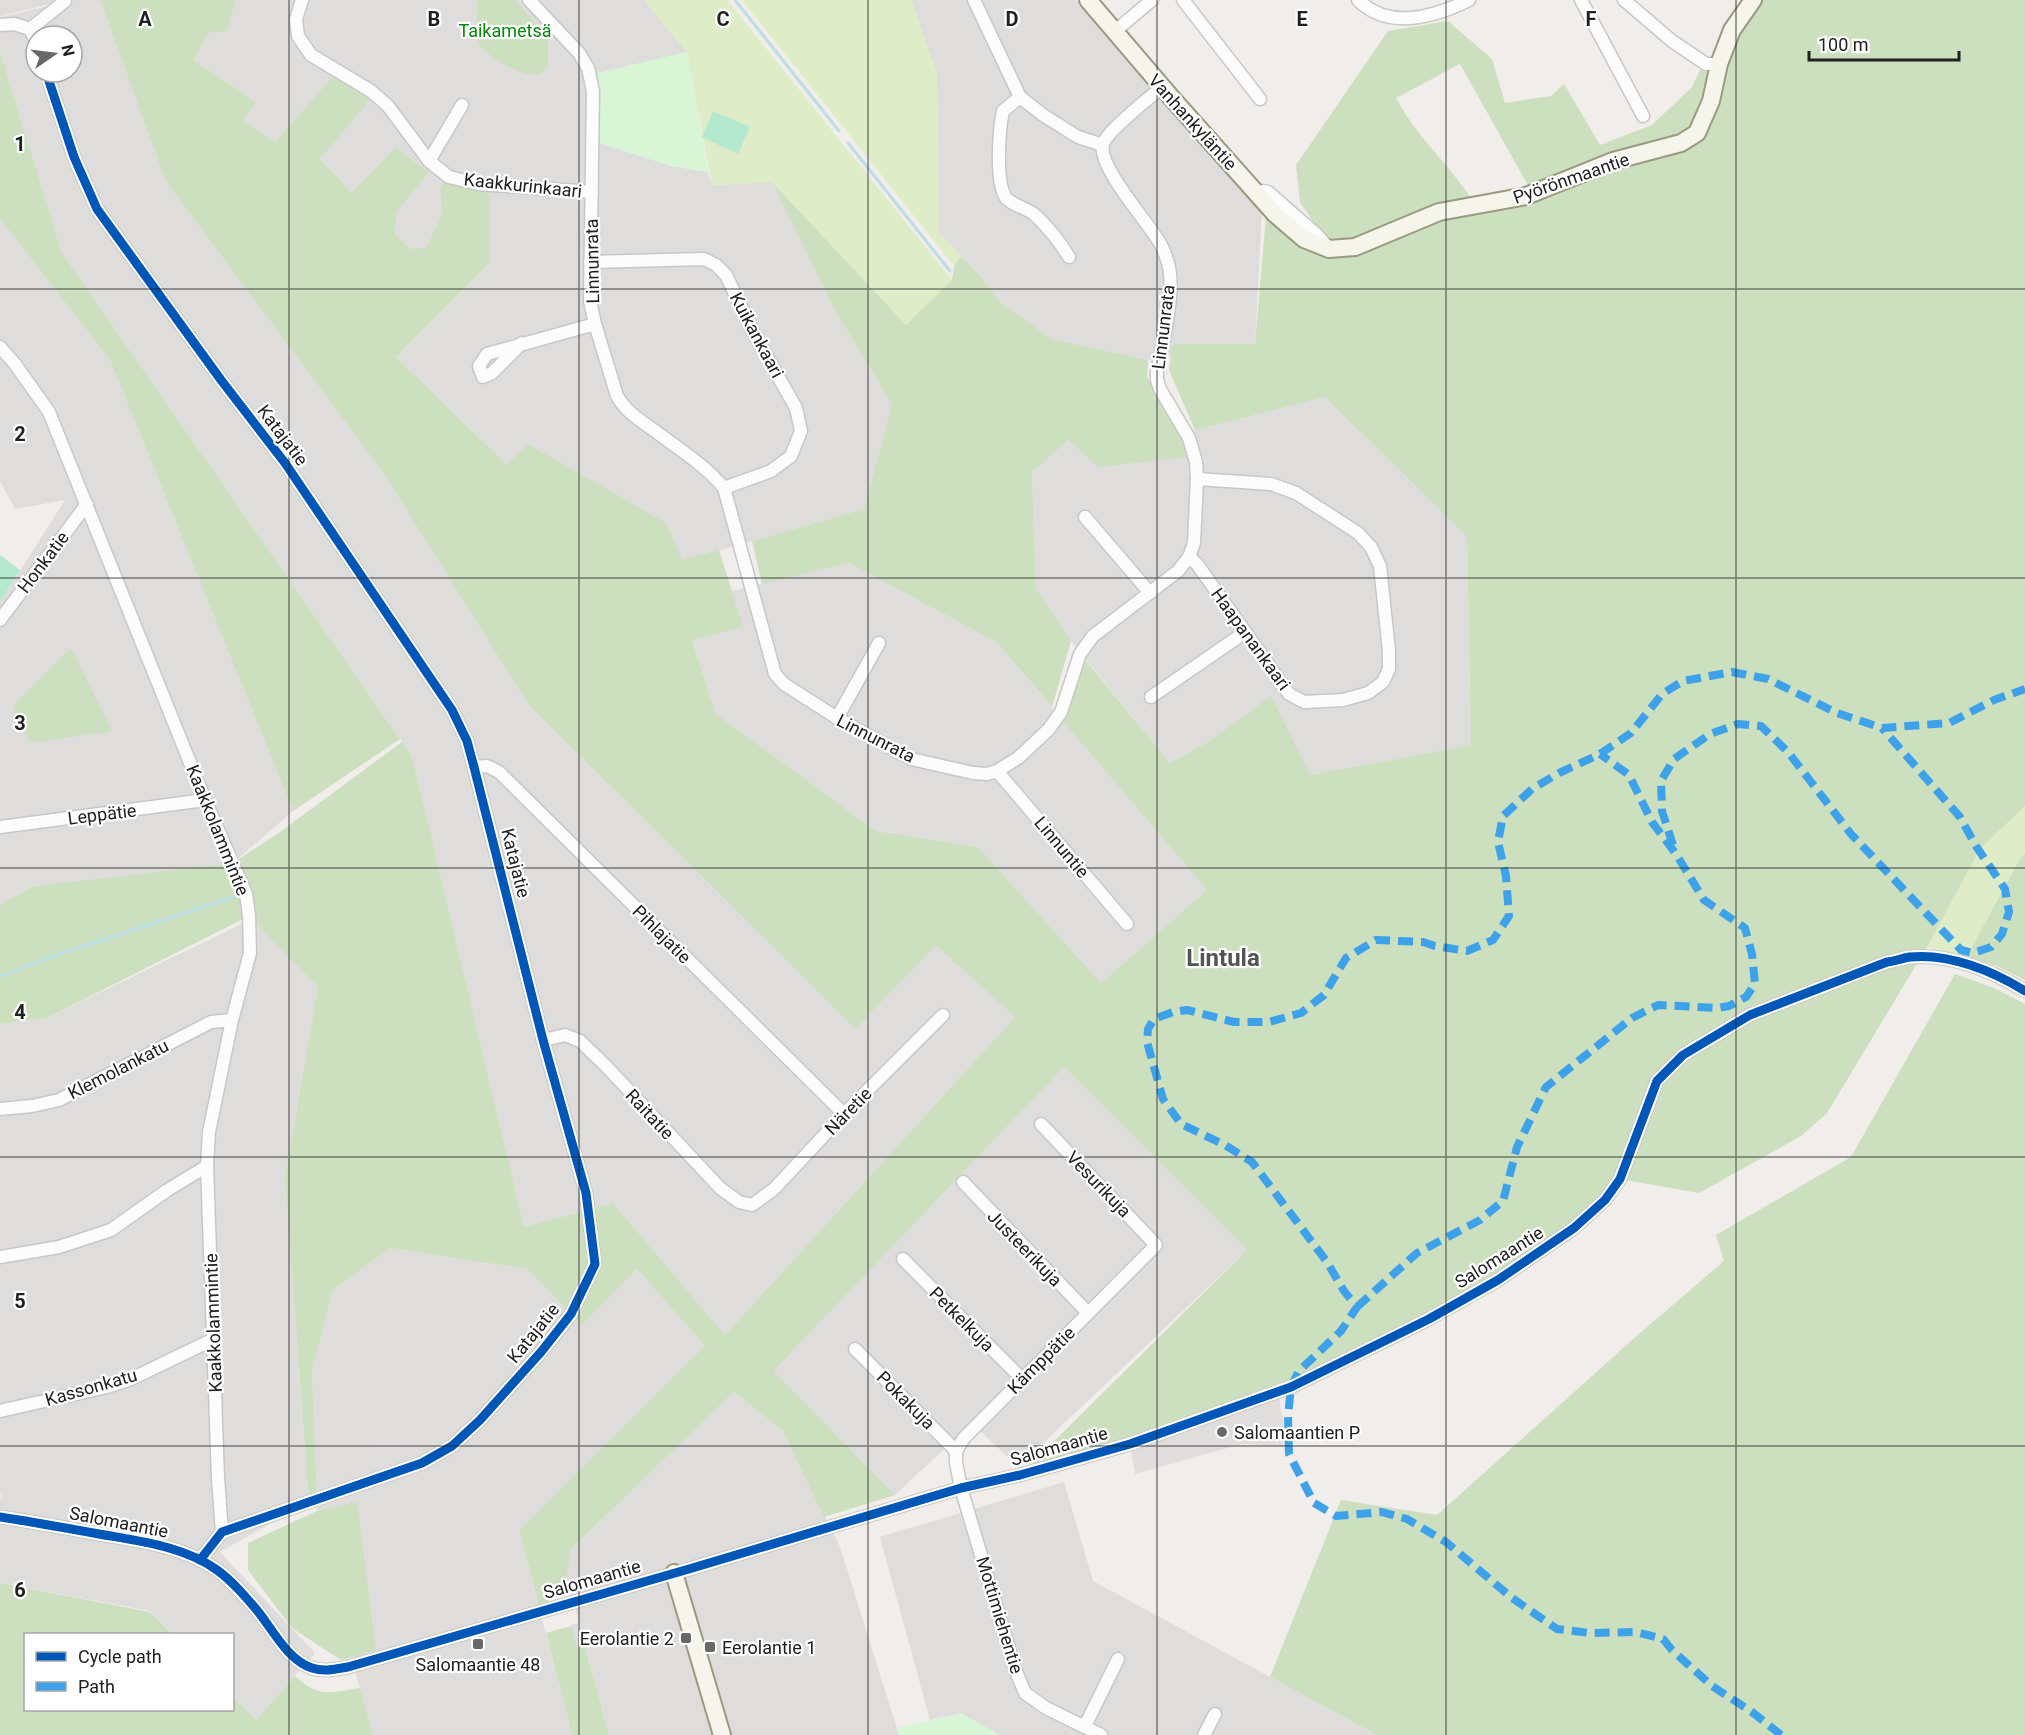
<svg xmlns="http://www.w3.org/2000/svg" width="2025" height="1735" font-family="Roboto,sans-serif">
  <rect width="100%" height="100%" fill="#f0edea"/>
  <g fill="#dfdddb" fill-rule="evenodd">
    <path d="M 0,0 L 66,0 L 0,16 Z"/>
    <path d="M 74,0 L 100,0 L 165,180 L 386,477 L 528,704 L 855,1029 L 936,944 L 1015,1017 L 725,1335 L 613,1203 L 524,1227 L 412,756 L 62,253 L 0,52 L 0,17 ZM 36,36 L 72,36 L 72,72 L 36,72 Z"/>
    <path d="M 236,0 L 644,0 L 687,52 L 595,74 L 671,166 L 708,172 L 712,185 L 772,182 L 835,311 L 892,404 L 864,509 L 682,561 L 528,445 L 507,465 L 396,357 L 490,263 L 440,191 L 442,214 L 426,248 L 410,250 L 395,234 L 397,212 L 429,172 L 352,193 L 320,159 L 369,100 L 334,75 L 275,142 L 243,121 L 256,102 L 193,60 L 209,33 L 227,31 Z"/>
    <path d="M 911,0 L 1076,0 L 1125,52 L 1262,209 L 1255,344 L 1148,360 L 1052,339 L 1001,303 L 981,277 L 939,234 L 937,74 Z"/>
    <path d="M 0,219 L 110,360 L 293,811 L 233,863 L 34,886 L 0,905 L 0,602 L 65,500 L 15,509 L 0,481 Z"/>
    <path d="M 1325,397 L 1467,537 L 1471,745 L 1310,775 L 1211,740 L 1170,763 L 1071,641 L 1036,588 L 1032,472 L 1069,440 L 1183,433 Z"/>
    <path d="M 849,563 L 996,642 L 1207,890 L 1101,983 L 978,847 L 876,831 L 716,714 L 692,639 L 742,627 L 732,591 Z"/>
    <path d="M 256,917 L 318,987 L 285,1177 L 309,1502 L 220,1552 L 315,1653 L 256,1720 L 233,1696 L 232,1634 L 172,1634 L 150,1611 L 0,1583 L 0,1499 L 2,1499 L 0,1491 L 0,1024 L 47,1018 Z"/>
    <path d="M 1064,1067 L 1247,1250 L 1018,1467 L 972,1423 L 895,1495 L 772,1371 Z"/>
    <path d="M 390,1248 L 527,1269 L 582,1325 L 637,1269 L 706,1347 L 519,1530 L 572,1735 L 373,1735 L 351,1656 L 357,1503 L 317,1511 L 312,1371 L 333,1290 Z"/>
    <path d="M 734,1392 L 783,1431 L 840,1547 L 899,1735 L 609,1735 L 566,1574 L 571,1549 Z"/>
    <path d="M 1064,1482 L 1093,1581 L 1377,1735 L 999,1735 L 961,1713 L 930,1720 L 880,1537 Z"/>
  </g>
  <g fill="#deedc8">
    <path d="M 644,0 L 727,0 L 952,280 L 906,325 L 772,182 L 712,185 L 687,52 Z"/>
    <path d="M 742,0 L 911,0 L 937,74 L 939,233 L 961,256 L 954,266 Z"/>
    <path d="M 2025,806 L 2025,854 L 2021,857 L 1967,956 L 1927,947 L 1980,849 Z"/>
  </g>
  <g fill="#ccdfbf">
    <path d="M 100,0 L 236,0 L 227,31 L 209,33 L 193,60 L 256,102 L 243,121 L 275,142 L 334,75 L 370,100 L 320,159 L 352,193 L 395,148 L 429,172 L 397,212 L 395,234 L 410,249 L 426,248 L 442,214 L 440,191 L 444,181 L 490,191 L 490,263 L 396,357 L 507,465 L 528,444 L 666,523 L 682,560 L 719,550 L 743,627 L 692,640 L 716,714 L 876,831 L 978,847 L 1101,983 L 1207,890 L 1062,720 L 1083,657 L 1170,763 L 1211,740 L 1271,696 L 1310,775 L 1471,745 L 1467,537 L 1325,397 L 1195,430 L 1169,370 L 1172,344 L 1255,344 L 1267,205 L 1329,249 L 1530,189 L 1460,64 L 1396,98 C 1416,136 1449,164 1472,200 L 1349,242 L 1326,241 L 1300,202 L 1296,165 L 1388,31 L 1448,21 L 1492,59 L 1505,103 L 1551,96 L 1564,84 L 1600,145 L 1652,125 L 1692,87 L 1700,70 L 1712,74 L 1697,133 L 1732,30 L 1755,0 L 2025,0 L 2025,806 L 1980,849 L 1927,947 L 1827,1113 L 1801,1136 L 1699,1193 L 1620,1179 L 1574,1228 L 1498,1280 L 1291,1387 L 1020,1475 L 1247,1250 L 1064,1067 L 773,1371 L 895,1495 L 824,1517 L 783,1431 L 734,1392 L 571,1549 L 564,1593 L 539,1606 L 519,1530 L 705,1346 L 637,1269 L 582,1325 L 527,1269 L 390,1248 L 333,1290 L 312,1371 L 317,1500 L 309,1502 L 285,1177 L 318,987 L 249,916 L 47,1018 L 0,1024 L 0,905 L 34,886 L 233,863 L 280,832 L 402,742 L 412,756 L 524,1227 L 613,1203 L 725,1335 L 1015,1017 L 936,945 L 855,1029 L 528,704 L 386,477 L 165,180 Z"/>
    <path d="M 477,0 L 516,0 L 548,40 L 548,66 C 546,68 544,71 541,73 C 526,80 486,57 479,43 C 475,33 477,11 477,0 Z"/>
    <path d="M 0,52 L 62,253 L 400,739 L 293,811 L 110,360 L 0,219 Z"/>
    <path d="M 772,182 L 906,325 L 952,280 L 954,266 L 961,256 L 981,277 L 1001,303 L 1052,339 L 1148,360 L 1147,377 L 1183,433 L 1188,457 L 1098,467 L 1069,440 L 1032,472 L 1036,588 L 1071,641 L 1052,707 L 996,642 L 849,563 L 762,584 L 752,541 L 864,509 L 892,404 L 835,311 Z"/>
    <path d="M 71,648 L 112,731 L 30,743 L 13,706 Z"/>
    <path d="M 2025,854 L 2025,980 L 1999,967 L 1967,956 L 2021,857 Z"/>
    <path d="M 1955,974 L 1994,988 L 2025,1004 L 2025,1735 L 1377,1735 L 1270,1677 L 1341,1500 L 1437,1515 L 1640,1333 L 1724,1261 L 1716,1235 L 1851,1157 Z"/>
    <path d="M 357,1502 L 376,1650 L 341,1660 L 292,1628 L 248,1570 L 248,1543 L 317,1511 Z"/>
    <path d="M 0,1583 L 150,1612 L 172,1634 L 26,1634 L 26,1710 L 232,1710 L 233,1696 L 256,1720 L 295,1676 C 319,1698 330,1693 360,1688 L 373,1735 L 0,1735 Z"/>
    <path d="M 579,1624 L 609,1735 L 572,1735 L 546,1633 Z"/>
  </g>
  <g fill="#d8f5d6">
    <path d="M 687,52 L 708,172 L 671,166 L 599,143 L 594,74 Z"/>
    <path d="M 961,1713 L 999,1735 L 899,1735 L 897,1728 Z"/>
  </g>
  <g fill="#b4e8cf">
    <path d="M 713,111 L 750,127 L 738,154 L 702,137 Z"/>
    <path d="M 0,555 L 20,570 L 0,602 Z"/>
  </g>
  <g fill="#e0dedd">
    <path d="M 514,1281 L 543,1308 L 529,1324 L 499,1296 Z"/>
    <path d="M 453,1357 L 485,1383 L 471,1400 L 439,1375 Z"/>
    <path d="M 1278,1392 L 1283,1421 L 1283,1446 L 1242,1444 L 1135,1474 L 1130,1444 Z"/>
    <path d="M 396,1420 L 406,1448 L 383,1456 L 373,1429 Z"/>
    <path d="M 460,1534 L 466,1557 L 451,1561 L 445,1537 Z"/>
    <path d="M 682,1545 L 686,1559 L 663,1566 L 659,1551 Z"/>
    <path d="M 607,1615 L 613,1637 L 577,1647 L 571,1625 Z"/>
    <path d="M 400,1629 L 403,1642 L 381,1647 L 377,1635 Z"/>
    <path d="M 634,1657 L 657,1735 L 642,1735 L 620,1661 Z"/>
  </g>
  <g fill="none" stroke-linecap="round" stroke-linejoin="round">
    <g stroke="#bddee4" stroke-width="3">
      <path d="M 735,0 L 839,131"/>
      <path d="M 848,143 L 950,271"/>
      <path d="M 0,976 L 57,955 L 237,896"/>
    </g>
    <g stroke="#c8c7c6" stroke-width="15">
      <g id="street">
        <path d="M 302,0 L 296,19 L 298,36 L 311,55 L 371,91 L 388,106 L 429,161 L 449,177 L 479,184 L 592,192"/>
        <path d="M 529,0 L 579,53 L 588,68 L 593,91 L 590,301 L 595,324 L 617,396 C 626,412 641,421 655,431 C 679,449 705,465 724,488 L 775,674 L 784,684 L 837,718 L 911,759 L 973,773 L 987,774 L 997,771 L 1018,758 L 1049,729 L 1061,712 L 1080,654 L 1093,636 L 1178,571 L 1189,557 L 1194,543 L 1197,479 L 1196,462 L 1189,438 L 1160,389 L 1157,380 L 1157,371 C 1163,342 1176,290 1168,263 C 1166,257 1164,250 1161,245 C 1150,224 1097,167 1103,144 C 1107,131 1149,98 1162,87"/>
        <path d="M 974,0 L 1020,97 L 1043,115 L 1078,137 L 1103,145"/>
        <path d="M 1183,0 L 1260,99"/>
        <path d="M 1358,0 C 1389,31 1434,17 1469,0"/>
        <path d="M 1581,0 L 1643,116"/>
        <path d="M 1624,0 L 1672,41 L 1706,64 L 1719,64"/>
        <path d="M 0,25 L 14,24 L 30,29"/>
        <path d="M 30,29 L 65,1"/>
        <path d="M 30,29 L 36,41"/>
        <path d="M 1114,32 L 1152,0"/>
        <path d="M 46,72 L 74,157 L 97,209 L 221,380 L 285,463 L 452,710 L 467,741 L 474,767 L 543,1040 L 586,1193 L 595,1264 L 571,1314 L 541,1352 L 480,1420 L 452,1446 L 422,1463 L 222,1532 L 200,1560"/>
        <path d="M 1020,97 L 1003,111 C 999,130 995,182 1006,198 C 1012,205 1026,208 1034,214 C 1047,226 1060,242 1069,257"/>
        <path d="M 429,161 L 462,105"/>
        <path d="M 1258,195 L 1263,191 L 1268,192 L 1317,235 L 1327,246"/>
        <path d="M 590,262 L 704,259 L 716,265 L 726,275 L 752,330 L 796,408 L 801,431 L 791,456 L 771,471 L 724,488"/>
        <path d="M 522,343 L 492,373 L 483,377 L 479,366 L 487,354 L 595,324"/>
        <path d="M 0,347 L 15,364 L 49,412 L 205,800 L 246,894 L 249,915 L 250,953 L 232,1020 L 209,1132 L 207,1166 L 218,1478 L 222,1532"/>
        <path d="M 1085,517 L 1150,593"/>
        <path d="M 1189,557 L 1197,564 L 1289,694 L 1304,702 L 1343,700 L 1368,693 L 1383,682 L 1389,669 L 1389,651 L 1380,566 L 1371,547 L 1358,533 L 1296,493 L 1271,484 L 1197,479"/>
        <path d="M 0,620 L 87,504"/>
        <path d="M 1151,697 L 1244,633"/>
        <path d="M 837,718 L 879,643"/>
        <path d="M 474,767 L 487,766 L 499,772 L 844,1114"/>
        <path d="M 997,771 L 1127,924"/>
        <path d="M 0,827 L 205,800"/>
        <path d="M 543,1040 L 565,1035 L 580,1041 L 606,1066 L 720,1188 L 739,1202 L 752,1205 L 774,1189 L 844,1114 L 943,1015"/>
        <path d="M 0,1109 L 32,1106 L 59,1100 L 211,1022 L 232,1020"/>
        <path d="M 1041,1124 L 1156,1245 L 964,1438 L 956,1451 L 956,1463 L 961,1488 L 1015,1669 L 1025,1693 L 1046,1708 L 1101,1735"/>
        <path d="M 963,1182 L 1088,1313"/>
        <path d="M 0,1257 L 59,1247 L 111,1230 L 166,1191 L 207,1166"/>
        <path d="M 903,1259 L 1022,1379"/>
        <path d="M 855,1349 L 956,1451"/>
        <path d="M 0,1411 L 107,1387 L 131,1379 L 212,1340"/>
        <path d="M 0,1517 C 33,1522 66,1528 99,1534 C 138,1541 184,1546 217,1570 C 232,1581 244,1595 256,1609 C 272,1628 287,1660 312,1668 C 324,1672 336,1669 348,1667 L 689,1569 L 961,1488 L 1020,1475 L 1130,1444 L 1291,1387 L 1429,1319 L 1498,1280 L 1574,1228 L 1605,1200 L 1620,1179 L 1657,1081 L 1683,1055 L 1750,1015 L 1887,962 C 1895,961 1903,958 1910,957 C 1949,953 1993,971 2025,991"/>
        <path d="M 1085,1726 L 1118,1659"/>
        <path d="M 1204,1735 L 1215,1714"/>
      </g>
    </g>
    <g stroke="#9a9a80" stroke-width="20">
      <g id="secondary">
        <path d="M 1088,0 L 1170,96 L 1275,214 L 1304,239 L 1329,249 L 1355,247 L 1439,212 L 1526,196 L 1613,161 L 1681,143 L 1697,133 L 1711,101 L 1719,64 L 1732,30 L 1753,0"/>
        <path d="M 674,1573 L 722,1735"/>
      </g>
    </g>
    <use href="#street" stroke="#fdfcfc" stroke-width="12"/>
    <use href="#secondary" stroke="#f5f5ec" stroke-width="16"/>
    <g stroke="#3ea2ea" stroke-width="8" stroke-dasharray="15 8" stroke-linecap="butt">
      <path d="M 1673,845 L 1662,811 L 1661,781 L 1674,759 L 1710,734 L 1738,724 L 1761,726 L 1788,752 L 1851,834 L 1961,950 L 1973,953 L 1991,947 L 2002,934 L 2009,912 L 2005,889 L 1976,846 L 1960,817 L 1882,728"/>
      <path d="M 1357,1307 L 1417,1253 L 1480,1220 L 1503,1201 L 1517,1147 L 1546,1087 L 1632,1018 L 1658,1005 L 1718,1008 L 1729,1006 L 1746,997 L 1755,984 L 1752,954 L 1745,928 L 1704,900 L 1676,854 L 1652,822 L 1629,775 L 1600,754"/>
      <path d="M 1781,1735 L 1752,1712 L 1712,1686 L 1672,1650 L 1663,1639 L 1636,1632 L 1590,1633 L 1557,1629 L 1512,1598 L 1446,1542 L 1407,1519 L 1382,1512 L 1336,1516 L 1314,1503 L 1289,1454 L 1288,1416 L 1291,1387 L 1299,1371 L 1341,1331 L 1357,1307 L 1344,1291 L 1327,1262 L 1252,1162 L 1225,1145 L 1181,1124 L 1163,1099 L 1147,1042 L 1148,1029 L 1154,1019 L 1173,1012 L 1187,1010 L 1234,1022 L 1269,1022 L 1301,1013 L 1324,995 L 1346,958 L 1376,940 L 1423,942 L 1435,946 L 1467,951 L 1493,940 L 1509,916 L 1506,876 L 1498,842 L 1503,816 L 1532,789 L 1559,773 L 1600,754 L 1631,733 L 1662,694 L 1683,681 L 1732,672 L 1768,679 L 1837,713 L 1882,728 L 1949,723 L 1994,700 L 2025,689"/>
    </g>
    <g stroke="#fff" stroke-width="13">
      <g id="cycleway">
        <path d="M 46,72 L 74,157 L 97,209 L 221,380 L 285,463 L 452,710 L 467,741 L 474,767 L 543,1040 L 586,1193 L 595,1264 L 571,1314 L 541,1352 L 480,1420 L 452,1446 L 422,1463 L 222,1532 L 200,1560"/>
        <path d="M 0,1517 C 33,1522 66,1528 99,1534 C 138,1541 184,1546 217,1570 C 232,1581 244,1595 256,1609 C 272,1628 287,1660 312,1668 C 324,1672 336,1669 348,1667 L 689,1569 L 961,1488 L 1020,1475 L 1130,1444 L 1291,1387 L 1429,1319 L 1498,1280 L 1574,1228 L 1605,1200 L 1620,1179 L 1657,1081 L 1683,1055 L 1750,1015 L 1887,962 C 1895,961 1903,958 1910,957 C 1949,953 1993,971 2025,991"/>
      </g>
    </g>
    <use href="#cycleway" stroke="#0057b8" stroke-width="9"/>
  </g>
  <path fill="none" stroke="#212121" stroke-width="1.5" stroke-opacity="0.55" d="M 289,0 L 289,1735M 579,0 L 579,1735M 868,0 L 868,1735M 1157,0 L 1157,1735M 1446,0 L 1446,1735M 1736,0 L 1736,1735M 0,289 L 2025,289M 0,578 L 2025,578M 0,868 L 2025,868M 0,1157 L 2025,1157M 0,1446 L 2025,1446"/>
  <g fill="#696867" stroke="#fff" stroke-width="2">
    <circle cx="1222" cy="1432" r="6"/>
    <rect x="680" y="1632" width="12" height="12" rx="3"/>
    <rect x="472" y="1638" width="12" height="12" rx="3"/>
    <rect x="704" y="1641" width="12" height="12" rx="3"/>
  </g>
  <g text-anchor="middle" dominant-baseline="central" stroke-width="4.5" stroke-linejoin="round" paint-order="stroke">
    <g font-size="18" fill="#07870b" stroke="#fff">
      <text x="505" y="30">Taikametsä</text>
    </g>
    <g font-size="18" fill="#212121" stroke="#fff">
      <text transform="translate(1193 122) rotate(48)">Vanhankyläntie</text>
      <text transform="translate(1571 178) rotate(-19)">Pyörönmaantie</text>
      <text transform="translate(523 185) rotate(6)">Kaakkurinkaari</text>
      <text transform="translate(592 261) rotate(-91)">Linnunrata</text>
      <text transform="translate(1163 327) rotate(-83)">Linnunrata</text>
      <text transform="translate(757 335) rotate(62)">Kuikankaari</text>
      <text transform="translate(283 435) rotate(53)">Katajatie</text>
      <text transform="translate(43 562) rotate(-53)">Honkatie</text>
      <text transform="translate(1251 639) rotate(54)">Haapanankaari</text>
      <text transform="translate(876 738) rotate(27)">Linnunrata</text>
      <text transform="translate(102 814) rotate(-7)">Leppätie</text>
      <text transform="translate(218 830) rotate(68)">Kaakkolammintie</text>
      <text transform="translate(1062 847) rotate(50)">Linnuntie</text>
      <text transform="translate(516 863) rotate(76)">Katajatie</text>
      <text transform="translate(662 934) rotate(45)">Pihlajatie</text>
      <text transform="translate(118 1069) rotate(-27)">Klemolankatu</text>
      <text transform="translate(848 1111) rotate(-46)">Näretie</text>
      <text transform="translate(650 1114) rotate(47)">Raitatie</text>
      <text transform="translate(1099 1184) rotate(46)">Vesurikuja</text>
      <text transform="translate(1025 1248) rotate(46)">Justeerikuja</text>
      <text transform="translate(1499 1257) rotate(-32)">Salomaantie</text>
      <text transform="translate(962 1319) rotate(45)">Petkelkuja</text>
      <text transform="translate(213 1323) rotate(-92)">Kaakkolammintie</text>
      <text transform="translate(533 1333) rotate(-51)">Katajatie</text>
      <text transform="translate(1041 1360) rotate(-45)">Kämppätie</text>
      <text transform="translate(91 1387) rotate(-16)">Kassonkatu</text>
      <text transform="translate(906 1400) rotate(45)">Pokakuja</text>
      <text transform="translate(1059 1446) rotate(-16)">Salomaantie</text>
      <text transform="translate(119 1522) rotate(11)">Salomaantie</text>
      <text transform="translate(592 1579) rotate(-16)">Salomaantie</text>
      <text transform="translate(1000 1615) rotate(73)">Mottimiehentie</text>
    </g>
    <g font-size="18" fill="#212121" stroke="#fff" text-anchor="start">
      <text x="1234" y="1432">Salomaantien P</text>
      <text x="674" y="1638" text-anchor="end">Eerolantie 2</text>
      <text x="722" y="1647">Eerolantie 1</text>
      <text x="478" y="1664" text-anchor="middle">Salomaantie 48</text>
    </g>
    <g font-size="24" font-weight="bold" fill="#545454" stroke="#fff">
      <text x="1223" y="958">Lintula</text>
    </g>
  </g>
  <g font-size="20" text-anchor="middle" font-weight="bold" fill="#212121" stroke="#fff" stroke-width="4.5" stroke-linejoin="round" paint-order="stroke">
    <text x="145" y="26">A</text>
    <text x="434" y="26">B</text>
    <text x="723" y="26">C</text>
    <text x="1012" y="26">D</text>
    <text x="1302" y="26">E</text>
    <text x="1591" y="26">F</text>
    <text x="20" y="151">1</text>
    <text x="20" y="441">2</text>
    <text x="20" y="730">3</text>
    <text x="20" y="1019">4</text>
    <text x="20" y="1308">5</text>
    <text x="20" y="1597">6</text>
  </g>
  <rect x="24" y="1633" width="210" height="78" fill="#ffffff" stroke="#a6a6a6" stroke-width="1.5"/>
  <rect x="36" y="1652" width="30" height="9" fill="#0057b8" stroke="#a6a6a6" stroke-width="1.5"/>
  <text x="78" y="1663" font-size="18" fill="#212121">Cycle path</text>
  <rect x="36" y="1682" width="30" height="9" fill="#3ea2ea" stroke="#a6a6a6" stroke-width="1.5"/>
  <text x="78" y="1693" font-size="18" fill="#212121">Path</text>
  <g transform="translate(54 54) rotate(76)"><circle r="28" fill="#ffffff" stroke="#a6a6a6" stroke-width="1.5"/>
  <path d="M0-4.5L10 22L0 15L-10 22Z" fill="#696867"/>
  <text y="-9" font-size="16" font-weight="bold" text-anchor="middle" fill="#212121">N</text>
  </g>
  <path d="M1809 51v9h150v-9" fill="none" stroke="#212121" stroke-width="3"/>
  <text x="1818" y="51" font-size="18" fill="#212121" stroke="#ffffff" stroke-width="4.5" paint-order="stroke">100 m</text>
</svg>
